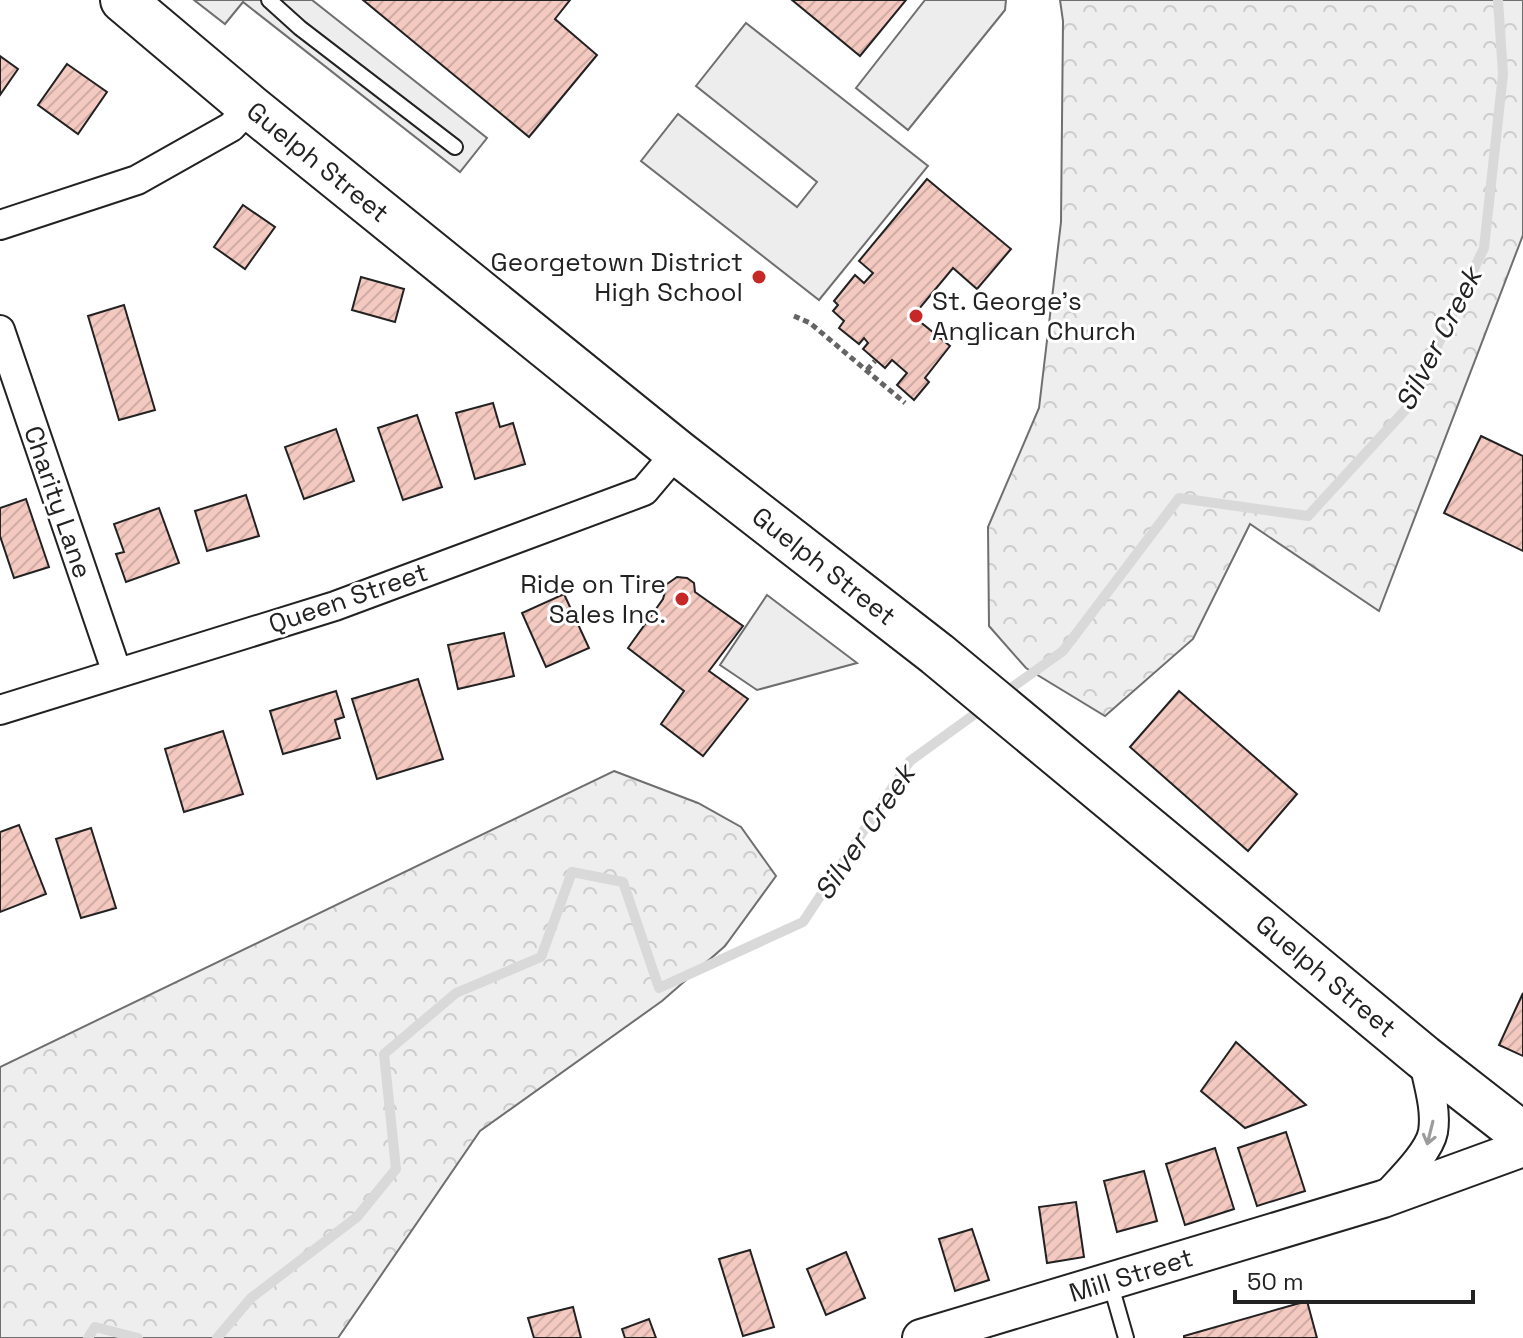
<svg xmlns="http://www.w3.org/2000/svg" width="1523" height="1338" font-family="'Space Grotesk',sans-serif">
  <defs>
    <pattern id="forest-crowns" width="20" height="18" patternUnits="userSpaceOnUse" patternTransform="scale(2)"><rect width="20" height="18" fill="#eee"/><path d="M2 6a3 3 0 1 1 6 0M12 15a3 3 0 1 1 6 0" fill="none" stroke="#ccc"/></pattern>
    <pattern id="building-hatch" width="6" height="6" patternUnits="userSpaceOnUse" patternTransform="scale(2)"><rect width="6" height="6" fill="#f3c9c0"/><path d="M-1 1l2-2M0 6l6-6M5 7l2-2" fill="none" stroke="#d0aca5"/></pattern>
  </defs>
  <rect width="100%" height="100%" fill="#fff"/>
  <g fill="url(#forest-crowns)" stroke="#6f6f6f" stroke-width="2">
    <path d="M 1060,0 L 1523,0 L 1523,235 L 1379,611 L 1250,524 L 1193,639 L 1105,716 L 1026,668 L 989,626 L 988,527 L 1039,408 L 1061,222 L 1063,21 Z"/>
    <path d="M 614,771 L 698,803 L 741,827 L 776,876 L 725,946 L 662,1001 L 480,1131 L 338,1338 L 0,1338 L 0,1067 Z"/>
  </g>
  <g fill="#ededed" stroke="#6f6f6f" stroke-width="2">
    <path d="M 194,0 L 312,0 L 487,138 L 460,172 L 243,2 L 225,24 Z"/>
    <path d="M 925,0 L 1006,0 L 1005,10 L 908,130 L 856,88 Z"/>
    <path d="M 746,23 L 928,166 L 819,300 L 641,161 L 678,114 L 797,207 L 817,182 L 696,86 Z"/>
    <path d="M 767,595 L 857,663 L 757,690 L 720,665 Z"/>
  </g>
  <g fill="none" stroke-linecap="round" stroke-linejoin="round">
    <g stroke="#d9d9d9" stroke-width="10">
      <path d="M 1003,694 L 1063,651 L 1179,498 L 1308,516 L 1408,407 L 1484,248 L 1503,74 L 1498,0"/>
      <path d="M 88,1338 L 95,1327 L 138,1338"/>
      <path d="M 217,1338 L 251,1298 L 357,1217 L 396,1169 L 384,1054 L 456,993 L 541,957 L 572,872 L 623,882 L 659,988 L 803,922 L 910,761 L 986,706"/>
    </g>
  </g>
  <g fill="url(#building-hatch)" stroke="#222" stroke-width="2">
    <path d="M 363,0 L 570,0 L 555,19 L 597,55 L 529,137 Z"/>
    <path d="M 792,0 L 906,0 L 860,56 Z"/>
    <path d="M 0,56 L 18,69 L 0,95 Z"/>
    <path d="M 67,64 L 107,92 L 78,134 L 38,105 Z"/>
    <path d="M 927,179 L 1011,249 L 977,289 L 953,268 L 913,316 L 950,346 L 925,378 L 929,382 L 914,400 L 897,385 L 907,373 L 892,360 L 885,368 L 863,349 L 868,343 L 864,338 L 859,344 L 839,328 L 844,321 L 833,311 L 838,305 L 834,301 L 855,275 L 864,283 L 873,273 L 859,261 Z"/>
    <path d="M 243,205 L 275,227 L 245,269 L 214,247 Z"/>
    <path d="M 361,277 L 404,289 L 395,322 L 352,310 Z"/>
    <path d="M 124,305 L 155,410 L 119,420 L 88,316 Z"/>
    <path d="M 493,403 L 500,427 L 513,423 L 525,464 L 475,479 L 456,413 Z"/>
    <path d="M 417,415 L 442,487 L 403,500 L 378,428 Z"/>
    <path d="M 336,429 L 354,481 L 304,499 L 285,447 Z"/>
    <path d="M 1481,436 L 1523,456 L 1523,551 L 1444,513 Z"/>
    <path d="M 246,495 L 259,536 L 207,551 L 195,511 Z"/>
    <path d="M 26,499 L 49,567 L 14,578 L 0,536 L 0,508 Z"/>
    <path d="M 159,508 L 179,563 L 126,582 L 116,554 L 124,552 L 114,524 Z"/>
    <path d="M 677,577 L 687,578 L 694,583 L 695,592 L 743,626 L 709,671 L 748,699 L 703,756 L 661,724 L 684,691 L 628,648 L 663,599 L 667,584 Z"/>
    <path d="M 564,594 L 589,648 L 546,667 L 522,613 Z"/>
    <path d="M 504,633 L 514,676 L 458,689 L 448,645 Z"/>
    <path d="M 418,679 L 443,759 L 377,779 L 352,699 Z"/>
    <path d="M 336,691 L 344,717 L 335,720 L 340,738 L 283,754 L 270,711 Z"/>
    <path d="M 1179,691 L 1297,794 L 1248,851 L 1130,747 Z"/>
    <path d="M 223,731 L 243,794 L 184,812 L 165,749 Z"/>
    <path d="M 19,825 L 46,894 L 0,912 L 0,832 Z"/>
    <path d="M 91,828 L 116,908 L 81,918 L 56,839 Z"/>
    <path d="M 1523,993 L 1523,1056 L 1499,1045 Z"/>
    <path d="M 1236,1042 L 1306,1105 L 1245,1128 L 1201,1091 Z"/>
    <path d="M 1286,1132 L 1305,1191 L 1257,1206 L 1238,1148 Z"/>
    <path d="M 1215,1148 L 1234,1209 L 1185,1225 L 1166,1164 Z"/>
    <path d="M 1144,1171 L 1157,1221 L 1117,1232 L 1104,1181 Z"/>
    <path d="M 1076,1202 L 1084,1257 L 1047,1263 L 1039,1207 Z"/>
    <path d="M 972,1229 L 989,1280 L 955,1291 L 939,1239 Z"/>
    <path d="M 750,1250 L 774,1327 L 743,1336 L 719,1259 Z"/>
    <path d="M 846,1252 L 865,1298 L 826,1315 L 807,1269 Z"/>
    <path d="M 1307,1301 L 1317,1338 L 1184,1338 L 1184,1336 Z"/>
    <path d="M 573,1307 L 581,1338 L 534,1338 L 528,1318 Z"/>
    <path d="M 649,1319 L 656,1338 L 625,1338 L 622,1329 Z"/>
  </g>
  <g fill="none" stroke-linecap="round" stroke-linejoin="round">
    <g stroke="#222" stroke-width="18">
      <g id="service">
        <path d="M 269,0 L 300,28 L 455,147"/>
        <path d="M 1110,1282 L 1126,1338"/>
      </g>
    </g>
    <g stroke="#222" stroke-width="32">
      <g id="minor">
        <path d="M 0,225 L 137,180 L 231,127 L 250,107"/>
        <path d="M 0,330 L 117,673"/>
        <path d="M 0,710 L 335,606 L 644,491 L 677,452"/>
        <path d="M 1384,1198 C 1398,1182 1429,1153 1433,1132 C 1437,1108 1427,1080 1423,1057"/>
      </g>
    </g>
    <g stroke="#222" stroke-width="40">
      <path id="tertiary" d="M 921,1338 L 1383,1199 L 1523,1148"/>
    </g>
    <g stroke="#222" stroke-width="48">
      <path id="primary" d="M 123,0 L 250,107 L 677,452 L 937,654 L 1423,1057 L 1523,1135"/>
    </g>
    <g stroke="#646464" stroke-width="5" stroke-dasharray="6 4" stroke-linecap="butt">
      <path d="M 794,316 L 810,323 L 905,403"/>
      <path d="M 867,370 L 875,361"/>
    </g>
    <use href="#service" stroke="#fff" stroke-width="14"/>
    <use href="#minor" stroke="#fff" stroke-width="28"/>
    <use href="#tertiary" stroke="#fff" stroke-width="36"/>
    <use href="#primary" stroke="#fff" stroke-width="44"/>
  </g>
  <defs><path id="oneway-shaft" d="M-6 0H5M1.5-3L5.5 0L1.5 3" fill="none" stroke-width="1.6" stroke-linecap="round" stroke-linejoin="round" transform="scale(2)"/></defs>
  <use stroke="#9c9c9c" href="#oneway-shaft" transform="translate(1430 1133) rotate(104)"/>
  <g fill="#c62828" stroke="#fff" stroke-width="3">
    <circle cx="759" cy="277" r="8"/>
    <circle cx="916" cy="316" r="8"/>
    <circle cx="682" cy="599" r="8"/>
  </g>
  <g text-anchor="middle" dominant-baseline="central" stroke-width="6" stroke-linejoin="round" paint-order="stroke">
    <g font-size="26" fill="#222" stroke="#fff">
      <text transform="translate(318 162) rotate(39)">Guelph Street</text>
      <text transform="translate(58 502) rotate(71)">Charity Lane</text>
      <text transform="translate(824 566) rotate(38)">Guelph Street</text>
      <text transform="translate(348 598) rotate(-19)">Queen Street</text>
      <text transform="translate(1326 976) rotate(40)">Guelph Street</text>
      <text transform="translate(1131 1275) rotate(-17)">Mill Street</text>
    </g>
    <g font-size="26" fill="#222" stroke="#fff" text-anchor="end">
      <text x="743" y="262">Georgetown District<tspan x="743" dy="30">High School</tspan></text>
      <text x="932" y="301" text-anchor="start">St. George's<tspan x="932" dy="30">Anglican Church</tspan></text>
      <text x="666" y="584">Ride on Tire<tspan x="666" dy="30">Sales Inc.</tspan></text>
    </g>
    <g font-size="28" font-style="italic" fill="#222" stroke="#fff">
      <text transform="translate(1438 339) rotate(-63)">Silver Creek</text>
      <text transform="translate(864 832) rotate(-56)">Silver Creek</text>
    </g>
  </g>
  <path d="M1235 1290v12h238v-12" fill="none" stroke="#222222" stroke-width="4"/>
  <text x="1247" y="1290" font-size="24" fill="#222222" stroke="#ffffff" stroke-width="6" paint-order="stroke">50 m</text>
</svg>
